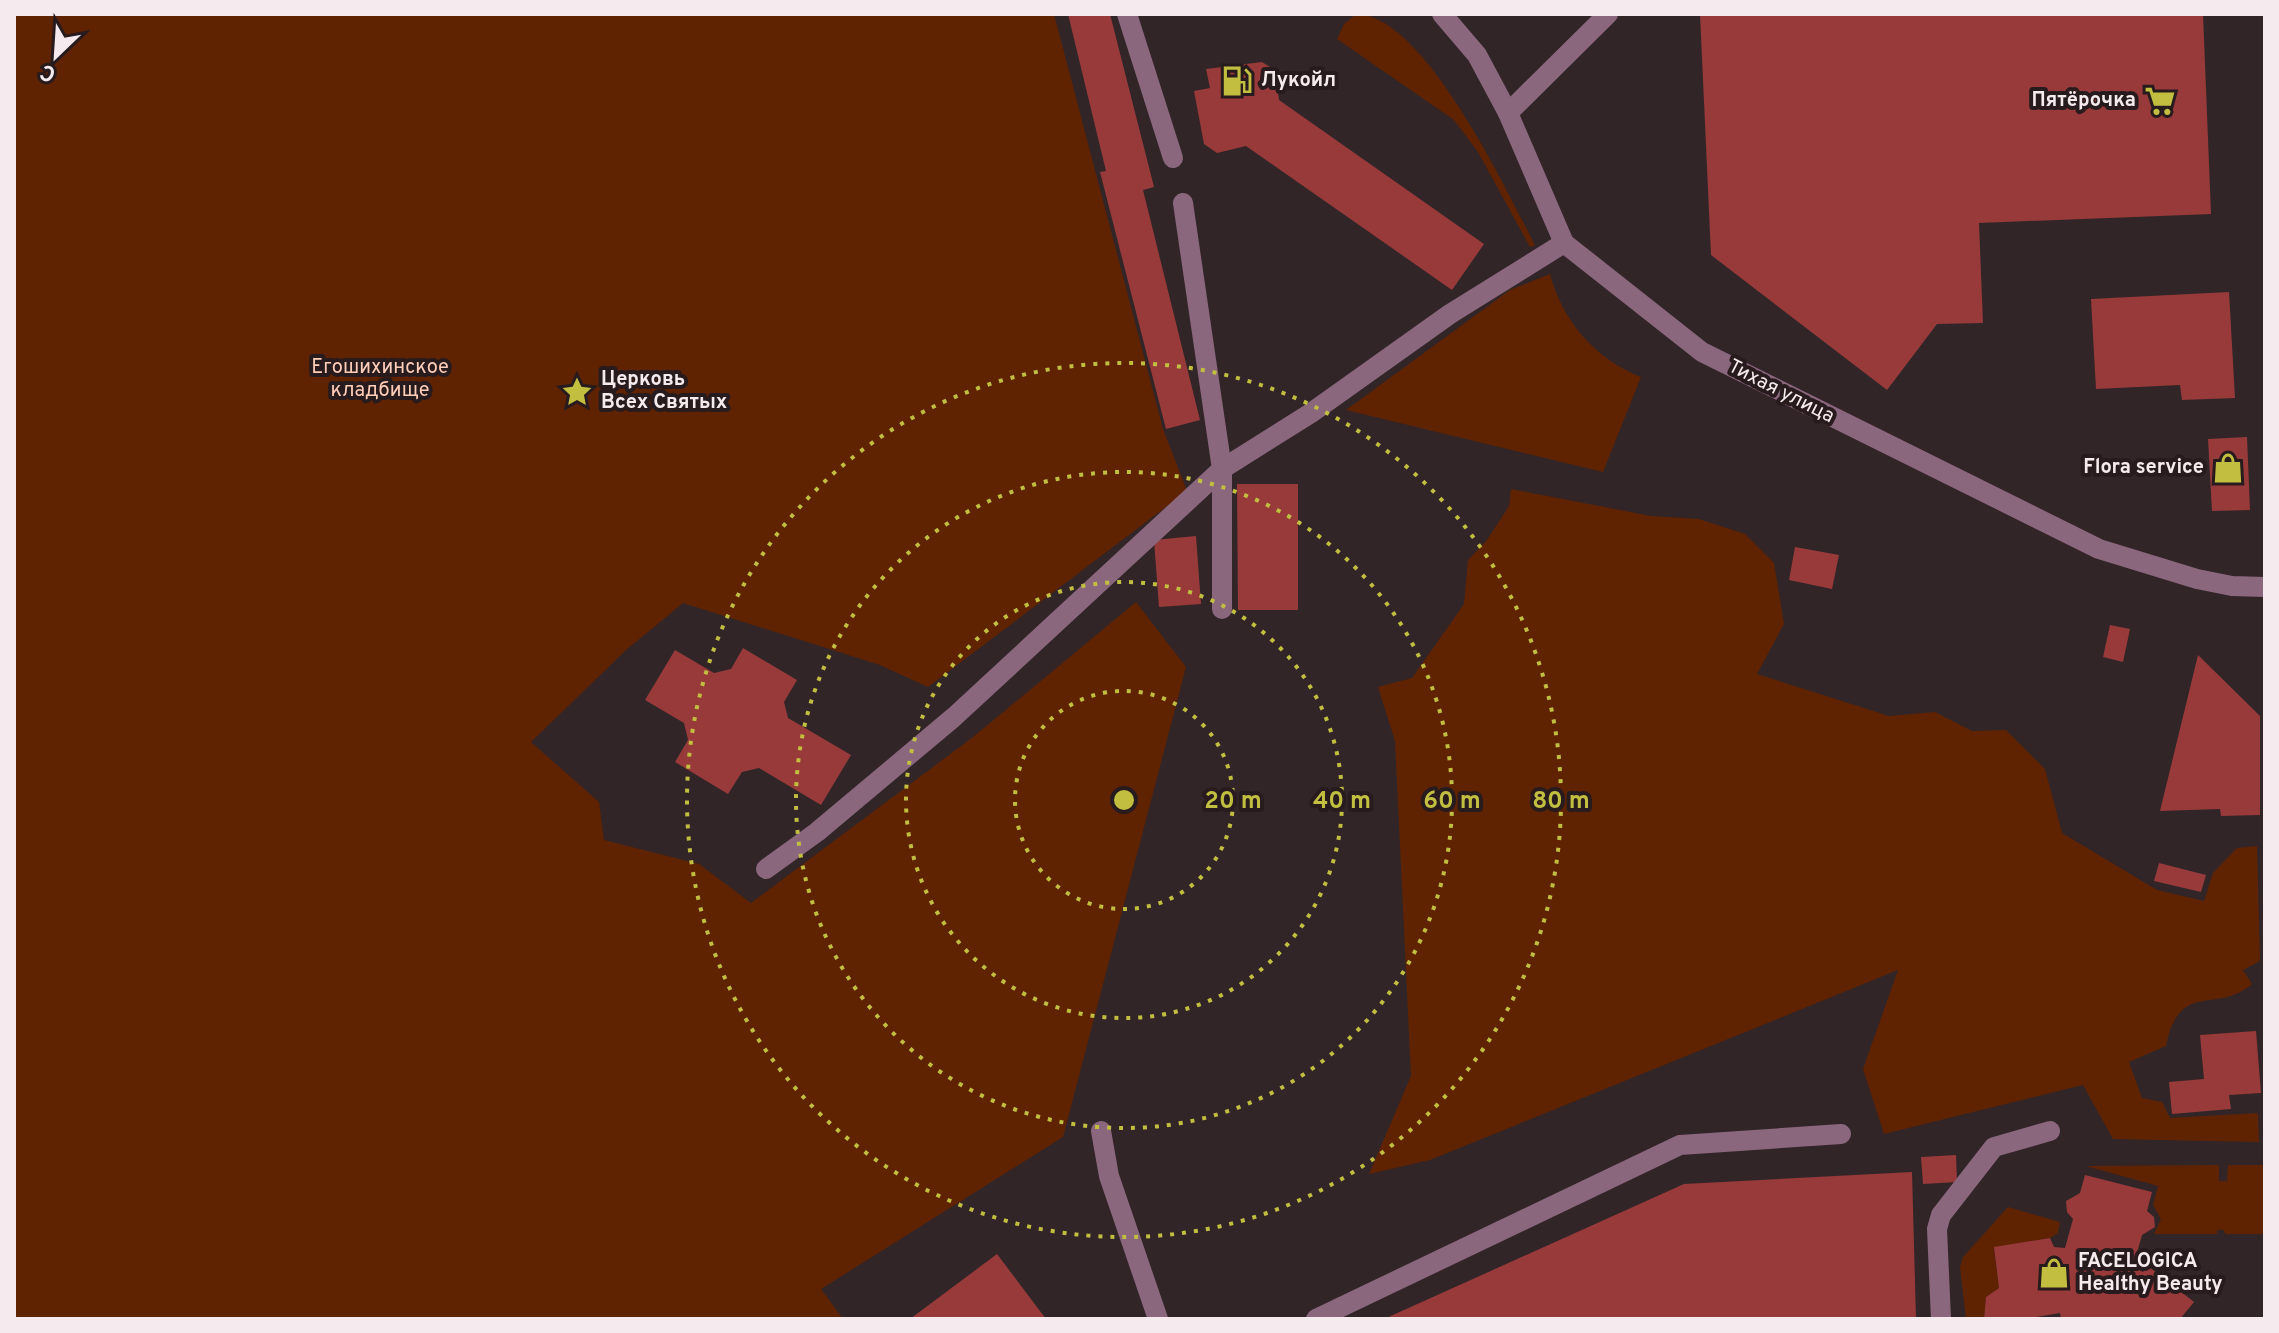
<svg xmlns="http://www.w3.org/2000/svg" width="2279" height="1333" font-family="Overpass,sans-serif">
  <rect width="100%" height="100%" fill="#322528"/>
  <g fill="#5f2302">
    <path d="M 14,14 L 1054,14 L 1163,429 L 1187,491 L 928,687 L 880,665 L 683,603 L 625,651 L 531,742 L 599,802 L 604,840 L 699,864 L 751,903 L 973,737 L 1136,602 L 1186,667 L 1063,1137 L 821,1289 L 843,1319 L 14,1319 Z"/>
    <path d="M 1356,14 C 1424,14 1506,190 1535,245 L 1530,247 L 1478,152 L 1454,120 L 1337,39 L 1344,24 Z"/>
    <path d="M 1550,274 C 1562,320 1595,359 1641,377 L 1603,472 L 1346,410 L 1510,290 Z"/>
    <path d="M 1511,489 L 1651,516 L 1699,519 L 1745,534 L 1774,563 L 1784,624 L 1757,674 L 1889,716 L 1935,712 L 1972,731 L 2006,730 L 2045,769 L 2062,833 L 2157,890 L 2204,901 L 2213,873 L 2237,848 L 2257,846 L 2260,961 L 2243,970 L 2252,984 C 2217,1015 2179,979 2166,1046 L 2129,1062 L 2142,1098 L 2162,1102 L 2170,1118 L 2258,1113 L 2259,1142 L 2113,1139 L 2083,1085 L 1884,1134 L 1863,1069 L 1898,970 L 1430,1160 L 1369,1174 L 1411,1076 L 1395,741 L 1378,687 L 1412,678 L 1464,604 L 1468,560 L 1487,540 L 1509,506 Z"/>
    <path d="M 2219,1165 L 2219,1181 L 2227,1181 L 2228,1165 L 2264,1165 L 2265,1234 L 2225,1234 L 2224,1230 L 2217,1230 L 2217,1234 L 2154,1234 L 2161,1219 L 2153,1205 L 2158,1186 L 2086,1166 Z"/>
    <path d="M 2008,1207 L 2060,1222 L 2058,1233 L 2050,1238 L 1994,1248 L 1999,1288 L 1986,1297 L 1984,1319 L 1966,1319 L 1960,1267 L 1963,1257 Z"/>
  </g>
  <g fill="#983a3a">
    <path d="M 1068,14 L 1110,14 L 1154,187 L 1143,190 L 1200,420 L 1166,429 L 1100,172 L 1106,171 Z"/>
    <path d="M 1700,14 L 2203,14 L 2211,214 L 1979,223 L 1983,323 L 1937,324 L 1887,390 L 1711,255 Z"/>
    <path d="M 1262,62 L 1275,70 L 1279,100 L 1484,244 L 1452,290 L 1246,146 L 1217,153 L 1204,144 L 1194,91 L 1210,88 L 1206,69 Z"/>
    <path d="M 2229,292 L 2235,398 L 2182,400 L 2180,385 L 2096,389 L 2091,299 Z"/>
    <path d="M 2247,437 L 2250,510 L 2212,511 L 2208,439 Z"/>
    <path d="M 1237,484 L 1298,484 L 1298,610 L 1238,610 Z"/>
    <path d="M 1196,536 L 1201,604 L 1159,607 L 1154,540 Z"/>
    <path d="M 1795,547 L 1839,555 L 1832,589 L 1789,580 Z"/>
    <path d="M 2110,625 L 2130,629 L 2123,662 L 2103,657 Z"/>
    <path d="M 743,648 L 797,680 L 784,702 L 788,718 L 851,755 L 821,805 L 759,768 L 742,772 L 728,794 L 675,762 L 688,740 L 684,723 L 645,700 L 675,650 L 714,673 L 731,669 Z"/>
    <path d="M 2198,655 L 2260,716 L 2260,815 L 2221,816 L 2220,809 L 2160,811 Z"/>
    <path d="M 2159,863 L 2206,875 L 2201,892 L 2154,881 Z"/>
    <path d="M 2256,1031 L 2261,1093 L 2229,1095 L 2231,1109 L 2172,1114 L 2169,1082 L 2204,1079 L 2200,1035 Z"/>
    <path d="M 1956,1155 L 1957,1182 L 1923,1184 L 1921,1157 Z"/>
    <path d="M 1912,1172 L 1916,1319 L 1384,1319 L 1684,1184 Z"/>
    <path d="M 2085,1175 L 2152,1192 L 2147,1211 L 2154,1217 L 2155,1227 L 2142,1235 L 2133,1267 L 2143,1272 L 2148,1266 L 2194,1302 L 2180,1319 L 2061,1319 L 2060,1313 L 2025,1319 L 1984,1319 L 1986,1297 L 1999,1288 L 1994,1247 L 2050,1238 L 2054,1247 L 2065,1248 L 2073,1219 L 2067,1212 L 2066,1201 L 2080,1193 Z"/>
    <path d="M 997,1254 L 1046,1319 L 910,1319 Z"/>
  </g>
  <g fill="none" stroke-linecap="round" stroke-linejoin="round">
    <g stroke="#8b677e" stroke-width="20">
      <path d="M 1127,14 L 1173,158"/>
      <path d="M 1442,14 L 1477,55 L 1508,113 L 1564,243 L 1702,352 L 2099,549 L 2197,579 L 2232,586 L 2265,587"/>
      <path d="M 1508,113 L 1608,14"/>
      <path d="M 1183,203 L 1222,469 L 1222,609"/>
      <path d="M 766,869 L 817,832 L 954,717 L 1222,469 L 1311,413 L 1450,314 L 1564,243"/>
      <path d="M 1101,1131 L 1109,1176 L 1158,1319"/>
      <path d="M 1316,1319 L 1680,1145 L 1841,1134"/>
      <path d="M 1941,1319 L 1937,1229 L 1941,1215 L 1994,1147 L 2050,1131"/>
    </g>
  </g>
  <g fill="none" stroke="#c1be40" stroke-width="4" stroke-dasharray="4 8">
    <circle cx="1124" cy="800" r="109"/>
    <circle cx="1124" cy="800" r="218"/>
    <circle cx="1124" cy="800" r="328"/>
    <circle cx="1124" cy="800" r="437"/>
  </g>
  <defs>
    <g id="fuel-bare" transform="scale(2.4)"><path d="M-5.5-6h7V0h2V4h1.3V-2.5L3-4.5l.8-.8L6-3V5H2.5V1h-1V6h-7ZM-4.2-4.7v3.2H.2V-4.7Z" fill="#c1be40" stroke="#281b1e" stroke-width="2.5" paint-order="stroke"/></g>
    <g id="supermarket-bare" transform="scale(2.4)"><path d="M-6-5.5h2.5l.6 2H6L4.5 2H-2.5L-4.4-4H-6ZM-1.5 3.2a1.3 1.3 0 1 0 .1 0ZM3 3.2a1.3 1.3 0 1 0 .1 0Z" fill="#c1be40" stroke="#281b1e" stroke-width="2.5" paint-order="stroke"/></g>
    <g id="sight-bare" transform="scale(2.4)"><path d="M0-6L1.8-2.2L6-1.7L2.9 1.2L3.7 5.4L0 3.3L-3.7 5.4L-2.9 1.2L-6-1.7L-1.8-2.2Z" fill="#c1be40" stroke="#281b1e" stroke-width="2.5" paint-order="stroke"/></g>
    <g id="shop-bare" transform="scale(2.4)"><path d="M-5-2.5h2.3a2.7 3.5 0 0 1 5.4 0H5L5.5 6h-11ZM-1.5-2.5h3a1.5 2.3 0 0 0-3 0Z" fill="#c1be40" stroke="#281b1e" stroke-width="2.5" paint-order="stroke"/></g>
  </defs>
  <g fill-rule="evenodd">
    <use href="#fuel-bare" x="1237" y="81"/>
    <use href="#supermarket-bare" x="2160" y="101"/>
    <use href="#sight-bare" x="577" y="392"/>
    <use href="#shop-bare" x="2228" y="468"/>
    <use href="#shop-bare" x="2054" y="1273"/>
  </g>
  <g text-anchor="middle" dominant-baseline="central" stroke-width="8" stroke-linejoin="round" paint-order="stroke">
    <g font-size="20" font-weight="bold" fill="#f5ebee" stroke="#281b1e" text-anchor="start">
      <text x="1261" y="81">Лукойл</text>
      <text x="2136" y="101" text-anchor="end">Пятёрочка</text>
      <text x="601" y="380">Церковь<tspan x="601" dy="23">Всех Святых</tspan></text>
      <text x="2204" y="468" text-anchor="end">Flora service</text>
      <text x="2078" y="1262">FACELOGICA<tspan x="2078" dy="23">Healthy Beauty</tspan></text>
    </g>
    <g font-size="20" fill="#ffceb9" stroke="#281b1e">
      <text x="380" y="368">Егошихинское<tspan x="380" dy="23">кладбище</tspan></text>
    </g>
    <g font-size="20" fill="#f5ebee" stroke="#281b1e">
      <text transform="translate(1781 392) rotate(27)">Тихая улица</text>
    </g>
  </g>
  <circle cx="1124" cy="800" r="12" fill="#c1be40" stroke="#281b1e" stroke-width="4"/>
  <g font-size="24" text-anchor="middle" font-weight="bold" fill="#c1be40" stroke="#281b1e" stroke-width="8" stroke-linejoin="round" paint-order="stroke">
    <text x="1233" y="808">20 m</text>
    <text x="1342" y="808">40 m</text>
    <text x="1452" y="808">60 m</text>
    <text x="1561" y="808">80 m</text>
  </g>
  <rect width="2279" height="1333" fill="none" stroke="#f5ebee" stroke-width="32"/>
  <g transform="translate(56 56) rotate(205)" stroke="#281b1e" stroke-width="6" paint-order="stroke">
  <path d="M0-6L14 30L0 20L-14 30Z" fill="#f5ebee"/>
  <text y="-12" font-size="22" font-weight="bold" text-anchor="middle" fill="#f5ebee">С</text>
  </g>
</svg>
